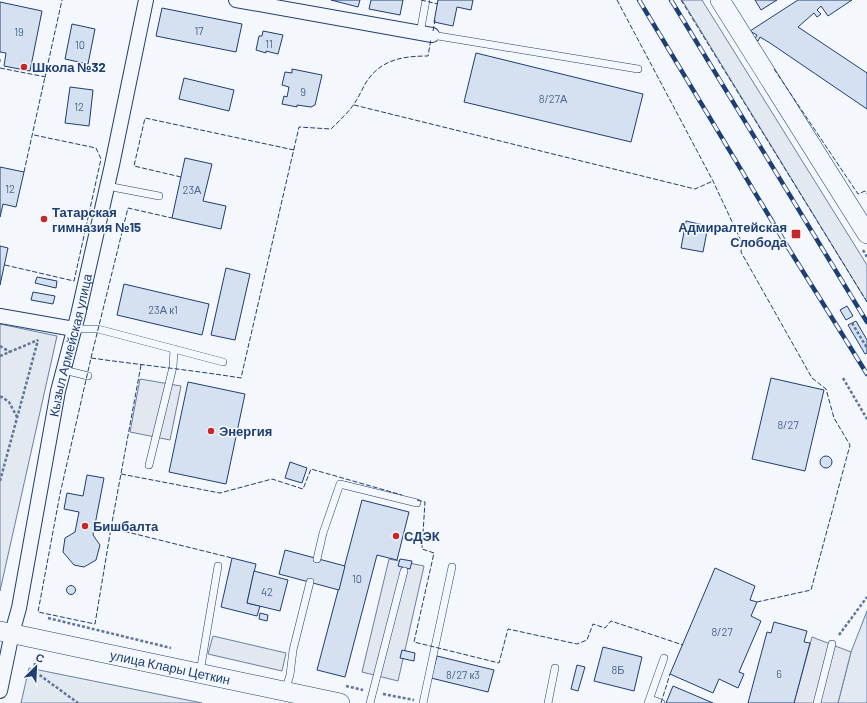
<svg xmlns="http://www.w3.org/2000/svg" width="867" height="703" font-family="Barlow,sans-serif">
  <rect width="100%" height="100%" fill="#f4f7fb"/>
  <g fill="#e3e9f0" stroke="#687fa3">
    <path d="M 682,0 L 702,0 L 867,265 L 867,302 Z"/>
    <path d="M 0,324 L 57,336 L 0,591 Z"/>
    <path d="M 867,611 L 867,703 L 838,703 L 851,652 Z"/>
    <path d="M 29,668 L 202,703 L 21,703 Z"/>
  </g>
  <g fill="#e3e8f0" stroke="#687fa3">
    <path d="M 140,379 L 181,386 L 170,440 L 130,432 Z"/>
    <path d="M 389,559 L 424,566 L 398,681 L 362,672 Z"/>
    <path d="M 213,636 L 286,653 L 282,671 L 208,654 Z"/>
    <path d="M 812,637 L 851,652 L 838,703 L 794,703 Z"/>
  </g>
  <g fill="#d5e0f0" stroke="#1d3f73">
    <path d="M 331,0 L 360,0 L 358,7 Z"/>
    <path d="M 371,0 L 403,0 L 400,15 L 369,9 Z"/>
    <path d="M 438,0 L 473,0 L 471,10 L 457,7 L 453,26 L 434,22 Z"/>
    <path d="M 755,0 L 777,0 L 761,10 Z"/>
    <path d="M 798,0 L 852,0 L 828,16 L 821,6 L 817,10 L 821,14 L 817,17 L 814,13 L 798,27 L 867,73 L 867,109 L 770,43 L 760,37 L 758,41 L 755,39 L 757,35 L 750,31 Z"/>
    <path d="M 0,2 L 42,11 L 30,71 L 4,66 L 6,53 L 0,52 Z"/>
    <path d="M 162,8 L 242,24 L 236,52 L 156,36 Z"/>
    <path d="M 72,24 L 95,29 L 88,64 L 65,59 Z"/>
    <path d="M 263,31 L 283,35 L 278,54 L 266,51 L 266,53 L 256,50 L 259,36 L 262,36 Z"/>
    <path d="M 476,53 L 643,94 L 631,142 L 464,102 Z"/>
    <path d="M 292,69 L 322,75 L 315,105 L 311,107 L 297,105 L 297,107 L 282,104 L 284,96 L 287,97 L 289,87 L 282,85 L 285,72 L 292,73 Z"/>
    <path d="M 184,78 L 234,90 L 229,111 L 179,99 Z"/>
    <path d="M 70,87 L 93,90 L 89,126 L 65,123 Z"/>
    <path d="M 185,158 L 212,164 L 203,201 L 226,206 L 221,229 L 172,218 Z"/>
    <path d="M 0,167 L 24,172 L 16,207 L 3,204 L 0,217 Z"/>
    <path d="M 686,221 L 708,226 L 703,252 L 681,248 Z"/>
    <path d="M 0,246 L 8,248 L 0,285 Z"/>
    <path d="M 226,268 L 250,274 L 235,340 L 211,335 Z"/>
    <path d="M 37,277 L 57,281 L 56,288 L 35,283 Z"/>
    <path d="M 124,284 L 209,304 L 202,335 L 117,315 Z"/>
    <path d="M 33,292 L 55,296 L 53,304 L 31,300 Z"/>
    <path d="M 847,306 L 853,316 L 846,320 L 840,310 Z"/>
    <path d="M 856,321 L 867,340 L 867,353 L 865,354 L 848,325 Z"/>
    <path d="M 771,378 L 824,390 L 805,471 L 752,459 Z"/>
    <path d="M 188,382 L 245,394 L 226,484 L 169,472 Z"/>
    <circle cx="826" cy="462" r="6"/>
    <path d="M 290,462 L 307,468 L 302,483 L 285,478 Z"/>
    <path d="M 87,475 L 104,478 L 93,535 L 100,545 L 96,560 L 84,567 L 74,565 L 63,552 L 65,538 L 75,532 L 79,512 L 64,509 L 67,493 L 83,496 Z"/>
    <path d="M 362,500 L 409,512 L 397,560 L 377,555 L 345,677 L 317,670 Z"/>
    <path d="M 285,550 L 345,566 L 339,590 L 279,574 Z"/>
    <path d="M 232,558 L 256,564 L 247,603 L 260,606 L 257,616 L 221,607 Z"/>
    <path d="M 400,559 L 412,561 L 410,569 L 398,566 Z"/>
    <path d="M 715,568 L 755,586 L 750,600 L 757,602 L 751,616 L 761,621 L 739,672 L 744,674 L 738,688 L 719,679 L 713,693 L 670,674 Z"/>
    <path d="M 254,571 L 288,580 L 280,611 L 247,603 Z"/>
    <circle cx="71" cy="590" r="4.5"/>
    <path d="M 260,613 L 268,615 L 267,621 L 259,619 Z"/>
    <path d="M 774,622 L 807,631 L 804,642 L 810,643 L 794,703 L 748,703 L 767,632 L 771,633 Z"/>
    <path d="M 603,647 L 642,657 L 634,691 L 594,681 Z"/>
    <path d="M 402,650 L 415,653 L 414,661 L 400,658 Z"/>
    <path d="M 437,656 L 494,670 L 488,692 L 431,678 Z"/>
    <path d="M 577,665 L 585,667 L 578,691 L 571,689 Z"/>
    <path d="M 673,686 L 713,703 L 666,703 Z"/>
  </g>
  <g fill="none" stroke-linecap="round" stroke-linejoin="round">
    <g stroke="#1d3f73" stroke-width="8">
      <g id="lane">
        <path d="M 420,33 L 426,0"/>
        <path d="M 432,35 L 638,69"/>
        <path d="M 107,186 L 159,196"/>
        <path d="M 74,329 L 98,329 L 223,362"/>
        <path d="M 64,370 L 88,376"/>
        <path d="M 149,465 L 173,367 L 174,349"/>
        <path d="M 317,559 L 323,533 L 340,484 L 417,503"/>
        <path d="M 200,672 L 218,566"/>
        <path d="M 285,691 L 290,675 L 293,650 L 310,582"/>
        <path d="M 650,699 L 661,703"/>
        <path d="M 370,703 L 404,571"/>
        <path d="M 423,703 L 452,567"/>
        <path d="M 548,703 L 555,668"/>
        <path d="M 648,703 L 664,658"/>
        <path d="M 817,703 L 832,644"/>
      </g>
    </g>
    <g stroke="#1d3f73" stroke-width="16">
      <g id="street">
        <path d="M 236,0 L 432,35"/>
        <path d="M 0,316 L 74,329"/>
        <path id="s1" d="M 0,691 L 12,633 L 19,608 L 58,391 L 78,315 L 112,165 L 146,0"/>
      </g>
    </g>
    <g stroke="#1d3f73" stroke-width="20">
      <g id="secondary">
        <path d="M 720,0 L 867,234"/>
        <path id="s2" d="M 0,631 L 340,703"/>
      </g>
    </g>
    <g stroke="#5e769c" stroke-width="2.5" stroke-dasharray="3 2" stroke-linecap="butt">
      <path d="M 863,250 L 867,257"/>
      <path d="M 852,323 L 867,348"/>
      <path d="M 0,346 L 10,352"/>
      <path d="M 0,356 L 38,340"/>
      <path d="M 843,378 L 867,419"/>
      <path d="M 0,397 L 2,397 L 9,402 L 17,417"/>
      <path d="M 0,481 L 38,340"/>
      <path d="M 48,618 L 171,648"/>
      <path d="M 839,635 L 867,597"/>
      <path d="M 35,663 L 34,671 L 78,703"/>
      <path d="M 346,686 L 363,690"/>
      <path d="M 383,694 L 414,700"/>
    </g>
    <use href="#lane" stroke="#f4f7fb" stroke-width="7"/>
    <use href="#street" stroke="#f4f7fb" stroke-width="14"/>
    <use href="#secondary" stroke="#f4f7fb" stroke-width="19"/>
    <g stroke="#1d3f73" stroke-width="4.5">
      <g id="rail">
        <path d="M 639,0 L 784,241 L 867,374"/>
        <path d="M 671,0 L 867,322"/>
      </g>
    </g>
    <use href="#rail" stroke="#f4f7fb" stroke-width="3" stroke-dasharray="9" stroke-linecap="butt"/>
    <g stroke="#1d3f73" stroke-width="1" stroke-dasharray="5 2" stroke-linecap="butt">
      <path d="M 421,0 L 438,4"/>
      <path d="M 617,0 L 713,181 L 742,243 L 741,252 L 812,378 L 826,389 L 834,418 L 850,445 L 811,590 L 757,602"/>
      <path d="M 681,0 L 867,302"/>
      <path d="M 433,31 L 435,20"/>
      <path d="M 0,59 L 0,62"/>
      <path d="M 0,68 L 46,77"/>
      <path d="M 774,69 L 858,194 L 865,191 L 867,194"/>
      <path d="M 354,105 L 695,189 L 713,181"/>
      <path d="M 24,172 L 62,0"/>
      <path d="M 181,177 L 134,166 L 145,118 L 294,150"/>
      <path d="M 5,265 L 74,281 L 101,159 L 96,148 L 34,135"/>
      <path d="M 91,358 L 128,208 L 172,218"/>
      <path d="M 141,365 L 111,528 L 95,624 L 38,612 L 60,494 L 91,358 C 141,365 191,370 241,378 L 299,127 L 331,129 C 339,121 348,113 354,104 C 360,96 363,85 370,77 C 384,59 405,56 428,56 L 431,39"/>
      <path d="M 121,474 L 220,493 L 272,479 L 303,489 L 311,469 L 402,495"/>
      <path d="M 417,500 L 425,502 L 422,549 L 434,553 L 414,642 L 499,663 L 508,629 L 577,644 L 587,640 L 593,624 L 605,628 L 611,621 L 683,645"/>
      <path d="M 111,528 L 232,558"/>
      <path d="M 661,703 L 670,674"/>
    </g>
  </g>
  <g fill="#c62828" stroke="#f4f7fb" stroke-width="1.5">
    <circle cx="24" cy="67" r="4"/>
    <circle cx="44" cy="219" r="4"/>
    <rect x="791" y="229" width="10" height="10" rx="2"/>
    <circle cx="211" cy="431" r="4"/>
    <circle cx="85" cy="526" r="4"/>
    <circle cx="396" cy="536" r="4"/>
  </g>
  <g text-anchor="middle" dominant-baseline="central" stroke-width="3" stroke-linejoin="round" paint-order="stroke">
    <g font-size="11" fill="#4b6792">
      <text x="199" y="30">17</text>
      <text x="19" y="31">19</text>
      <text x="269" y="43">11</text>
      <text x="80" y="44">10</text>
      <text x="303" y="91">9</text>
      <text x="553" y="98">8/27А</text>
      <text x="79" y="106">12</text>
      <text x="10" y="188">12</text>
      <text x="192" y="189">23А</text>
      <text x="163" y="309">23А к1</text>
      <text x="788" y="424">8/27</text>
      <text x="357" y="578">10</text>
      <text x="267" y="591">42</text>
      <text x="722" y="631">8/27</text>
      <text x="618" y="669">8Б</text>
      <text x="779" y="673">6</text>
      <text x="463" y="674">8/27 к3</text>
    </g>
    <g font-size="13" font-weight="bold" fill="#1d3f73" stroke="#f4f7fb" text-anchor="start">
      <text x="32" y="67">Школа №32</text>
      <text x="52" y="212">Татарская<tspan x="52" dy="15">гимназия №15</tspan></text>
      <text x="787" y="227" text-anchor="end">Адмиралтейская<tspan x="787" dy="15">Слобода</tspan></text>
      <text x="219" y="431">Энергия</text>
      <text x="93" y="526">Бишбалта</text>
      <text x="404" y="536">СДЭК</text>
    </g>
    <g font-size="13" fill="#1d3f73" stroke="#f4f7fb">
      <text stroke="none"><textPath href="#s1" startOffset="353">Кызыл Армейская улица</textPath></text>
      <text stroke="none"><textPath href="#s2" startOffset="174">улица Клары Цеткин</textPath></text>
    </g>
  </g>
  <g transform="translate(36 667) rotate(24)" stroke="#f4f7fb" stroke-width="3" paint-order="stroke">
  <path d="M0-3L7 15L0 10L-7 15Z" fill="#1d3f73"/>
  <text y="-6" font-size="11" font-weight="bold" text-anchor="middle" fill="#1d3f73">С</text>
  </g>
</svg>
